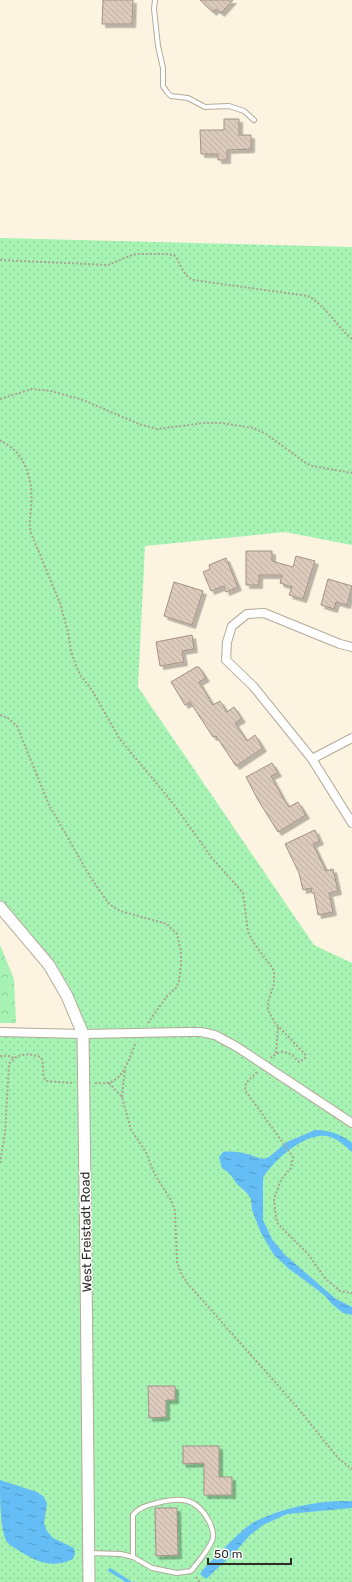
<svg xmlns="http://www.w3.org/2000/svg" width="352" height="1582" font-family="Rubik,sans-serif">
  <defs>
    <pattern id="grass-dots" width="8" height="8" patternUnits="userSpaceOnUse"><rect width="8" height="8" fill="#a6f3b3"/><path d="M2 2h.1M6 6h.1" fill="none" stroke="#8fd19a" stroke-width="1.8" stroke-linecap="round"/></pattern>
    <pattern id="forest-crowns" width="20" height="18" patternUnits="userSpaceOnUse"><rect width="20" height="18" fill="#a6f3b3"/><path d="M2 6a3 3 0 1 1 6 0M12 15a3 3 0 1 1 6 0" fill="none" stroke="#8fd19a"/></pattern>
    <pattern id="water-ripples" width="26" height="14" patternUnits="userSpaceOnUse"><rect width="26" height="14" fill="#64bdf5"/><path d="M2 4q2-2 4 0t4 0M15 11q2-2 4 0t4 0" fill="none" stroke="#539ac6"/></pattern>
    <pattern id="building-back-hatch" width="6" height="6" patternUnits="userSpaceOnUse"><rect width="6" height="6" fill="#dccbbd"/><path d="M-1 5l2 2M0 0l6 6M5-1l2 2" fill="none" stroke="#bdafa2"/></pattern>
    <filter id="shadow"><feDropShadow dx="3.5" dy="3.5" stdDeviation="0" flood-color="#0004"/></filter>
  </defs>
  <rect width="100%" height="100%" fill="#fdf3e1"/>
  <path fill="url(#grass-dots)" d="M 0,238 L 352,247 L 352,545 L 285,532 L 145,546 L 138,687 L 314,945 L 352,963 L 352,1582 L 0,1582 L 0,1032 L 82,1034 L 67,996 L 0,907 Z"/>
  <path fill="url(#forest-crowns)" d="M 0,945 L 14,979 L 16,1023 L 0,1023 Z"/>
  <g fill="url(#water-ripples)">
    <path d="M 315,1130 C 329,1130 341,1134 352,1143 L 352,1152 C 344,1145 336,1137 326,1136 C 304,1133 273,1161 263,1178 L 263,1220 L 272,1239 L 285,1255 L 336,1299 L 352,1307 L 352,1315 L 343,1313 L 333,1305 L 323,1294 L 288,1268 L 274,1255 L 261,1233 L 252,1210 L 251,1199 L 247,1193 L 237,1184 L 230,1174 L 222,1168 L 219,1157 L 223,1152 C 238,1150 250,1155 263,1159 L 269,1157 L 287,1142 Z"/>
    <path d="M 0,1480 L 37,1492 L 44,1497 L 47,1504 L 44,1523 L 47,1531 L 53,1538 L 74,1548 L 75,1553 L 73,1559 C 51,1569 37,1562 18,1550 C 13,1547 7,1544 5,1538 C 0,1523 0,1496 0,1480 Z"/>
    <path d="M 352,1501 L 352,1508 L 287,1514 L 263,1525 L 250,1535 L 235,1552 L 206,1579 L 200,1574 C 206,1565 214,1559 221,1551 C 232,1541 243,1528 256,1521 C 284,1507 320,1500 352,1501 Z"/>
  </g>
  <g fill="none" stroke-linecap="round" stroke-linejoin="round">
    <path stroke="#64bdf5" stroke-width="3.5" d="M 110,1570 L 129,1582"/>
  </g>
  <g fill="url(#building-back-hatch)" stroke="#a29285" filter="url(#shadow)">
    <path d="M 103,0 L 133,0 L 132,24 L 102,24 Z"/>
    <path d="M 200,0 L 233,0 L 221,13 L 216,9 L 213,12 Z"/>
    <path d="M 224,119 L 239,119 L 239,135 L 251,135 L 251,149 L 227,150 L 227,160 L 218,160 L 218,154 L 201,154 L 200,130 L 224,130 Z"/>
    <path d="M 246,551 L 272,551 L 272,561 L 293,567 L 296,556 L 315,561 L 303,599 L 289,595 L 292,587 L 280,583 L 282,575 L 259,575 L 259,585 L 246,585 Z"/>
    <path d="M 226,558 L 238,587 L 226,592 L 224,586 L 211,591 L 203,572 L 210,569 L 209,565 Z"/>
    <path d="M 328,579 L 352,586 L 347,605 L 336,602 L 334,609 L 321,605 Z"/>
    <path d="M 174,582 L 203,591 L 192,625 L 164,616 Z"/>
    <path d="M 192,635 L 194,649 L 182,651 L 184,662 L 160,666 L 156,642 Z"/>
    <path d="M 196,667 L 199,667 L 206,678 L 199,682 L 213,705 L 220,701 L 227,712 L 234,707 L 242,719 L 235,723 L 247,741 L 255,735 L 263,748 L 236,766 L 216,736 L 213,737 L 190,702 L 185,705 L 171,682 Z"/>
    <path d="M 272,763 L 278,773 L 271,776 L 283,798 L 289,807 L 298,802 L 306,815 L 278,832 L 258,800 L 246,777 Z"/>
    <path d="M 315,830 L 320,841 L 313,844 L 326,871 L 333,869 L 338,891 L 329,893 L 333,912 L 318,915 L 314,893 L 312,893 L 311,888 L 303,890 L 299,873 L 285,844 Z"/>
    <path d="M 148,1386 L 175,1386 L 175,1400 L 166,1400 L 166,1417 L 149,1418 Z"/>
    <path d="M 183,1446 L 219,1446 L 219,1477 L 232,1477 L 232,1495 L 204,1495 L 204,1463 L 183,1464 Z"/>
    <path d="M 155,1508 L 177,1508 L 178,1555 L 156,1556 Z"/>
  </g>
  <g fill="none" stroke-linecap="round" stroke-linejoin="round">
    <g stroke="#b4ab9a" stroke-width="6">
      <g id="service">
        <path d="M 155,0 L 154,9 L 158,46 L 163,68 L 163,86 L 167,92 L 171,96 L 188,98 L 205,107 L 229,106 L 244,111 L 254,120"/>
        <path d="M 89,1553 L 121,1554 L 133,1557 L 152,1568 L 177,1573 L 191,1571 C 199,1561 207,1552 212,1541 C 215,1534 212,1527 209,1521 C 196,1497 181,1497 157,1503 C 149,1505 139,1507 133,1515 L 133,1557"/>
      </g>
    </g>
    <g stroke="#b4ab9a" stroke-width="10">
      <g id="minor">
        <path d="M 352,647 L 340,644 L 264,613 L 247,614 L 232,626 L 227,642 L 226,660 L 253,686 L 312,759 L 352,738"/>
        <path d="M 312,759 L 352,823"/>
        <path d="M 0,1032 L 83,1034 L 186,1032 L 201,1032 L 215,1035 L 237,1047 L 352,1123"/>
      </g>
    </g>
    <g stroke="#b4ab9a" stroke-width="13">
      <path id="tertiary" d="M 0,907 L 49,965 L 67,996 L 83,1034 L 86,1264 L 89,1582"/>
    </g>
    <g stroke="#aaa395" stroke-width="2" stroke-dasharray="2 2" stroke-linecap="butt">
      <path d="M 0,260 L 108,265 L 132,255 L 139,254 L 165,254 L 174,255 C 181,263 182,275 193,280 L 308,296 C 326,306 336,326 352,339"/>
      <path d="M 0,399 L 32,389 L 51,391 L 83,400 L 139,424 L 157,429 L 204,423 L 221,423 L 254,428 L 266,434 L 306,463 L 312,466 L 352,473"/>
      <path d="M 0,440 C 6,444 13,448 17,453 C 30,468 33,490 31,509 C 30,518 29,524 31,533 L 60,603 L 68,632 L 71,651 L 76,666 L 81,676 L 92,690 L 119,738 L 172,802 L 212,858 L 243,893 L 248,932 L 255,945 L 272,967 L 274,972 L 274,984 L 268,1002 L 268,1010 L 275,1023 L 306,1055 L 305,1058 L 299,1062 C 290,1051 280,1048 270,1059"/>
      <path d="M 0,715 L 8,718 L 17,726 L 49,805 L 91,878 L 109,904 L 120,911 L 167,924 L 177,934 L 181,951 L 181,964 L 179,981 L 176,988 L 167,996 L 148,1023"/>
      <path d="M 276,1053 L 278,1027"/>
      <path d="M 0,1056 L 10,1056 L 14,1058"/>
      <path d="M 257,1072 L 246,1083 L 245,1090 L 293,1157 L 291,1168 L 281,1180 L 274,1199 L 276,1217 L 278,1224 L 308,1254 L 325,1278 L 340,1291 L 352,1293"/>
      <path d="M 95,1083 C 100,1083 106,1084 111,1082 C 125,1076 130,1056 136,1042"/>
      <path d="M 109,1083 L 122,1097 L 131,1130 L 146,1152 L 154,1173 L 172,1202 L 175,1211 L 177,1262 L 181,1273 L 188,1284 L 297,1407 L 338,1458 L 352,1469"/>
      <path d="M 122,1097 L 125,1070"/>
      <path d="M 0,1163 L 5,1133 L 9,1064 C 16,1053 29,1053 41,1057 C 45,1065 41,1074 46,1081 L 72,1083"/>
      <path d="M 196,1577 L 200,1582"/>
    </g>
    <use href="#service" stroke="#fff" stroke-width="4"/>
    <use href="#minor" stroke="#fff" stroke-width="8"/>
    <use href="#tertiary" stroke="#fff" stroke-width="11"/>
  </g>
  <g text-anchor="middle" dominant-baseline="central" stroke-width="3" stroke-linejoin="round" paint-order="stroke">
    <g font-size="13" fill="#302d26" stroke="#fff">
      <text transform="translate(86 1232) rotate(-91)">West Freistadt Road</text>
    </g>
  </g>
  <path d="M208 1558v6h83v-6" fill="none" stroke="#302d26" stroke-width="2"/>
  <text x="214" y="1558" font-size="12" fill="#302d26" stroke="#ffffff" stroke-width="3" paint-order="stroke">50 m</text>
</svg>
